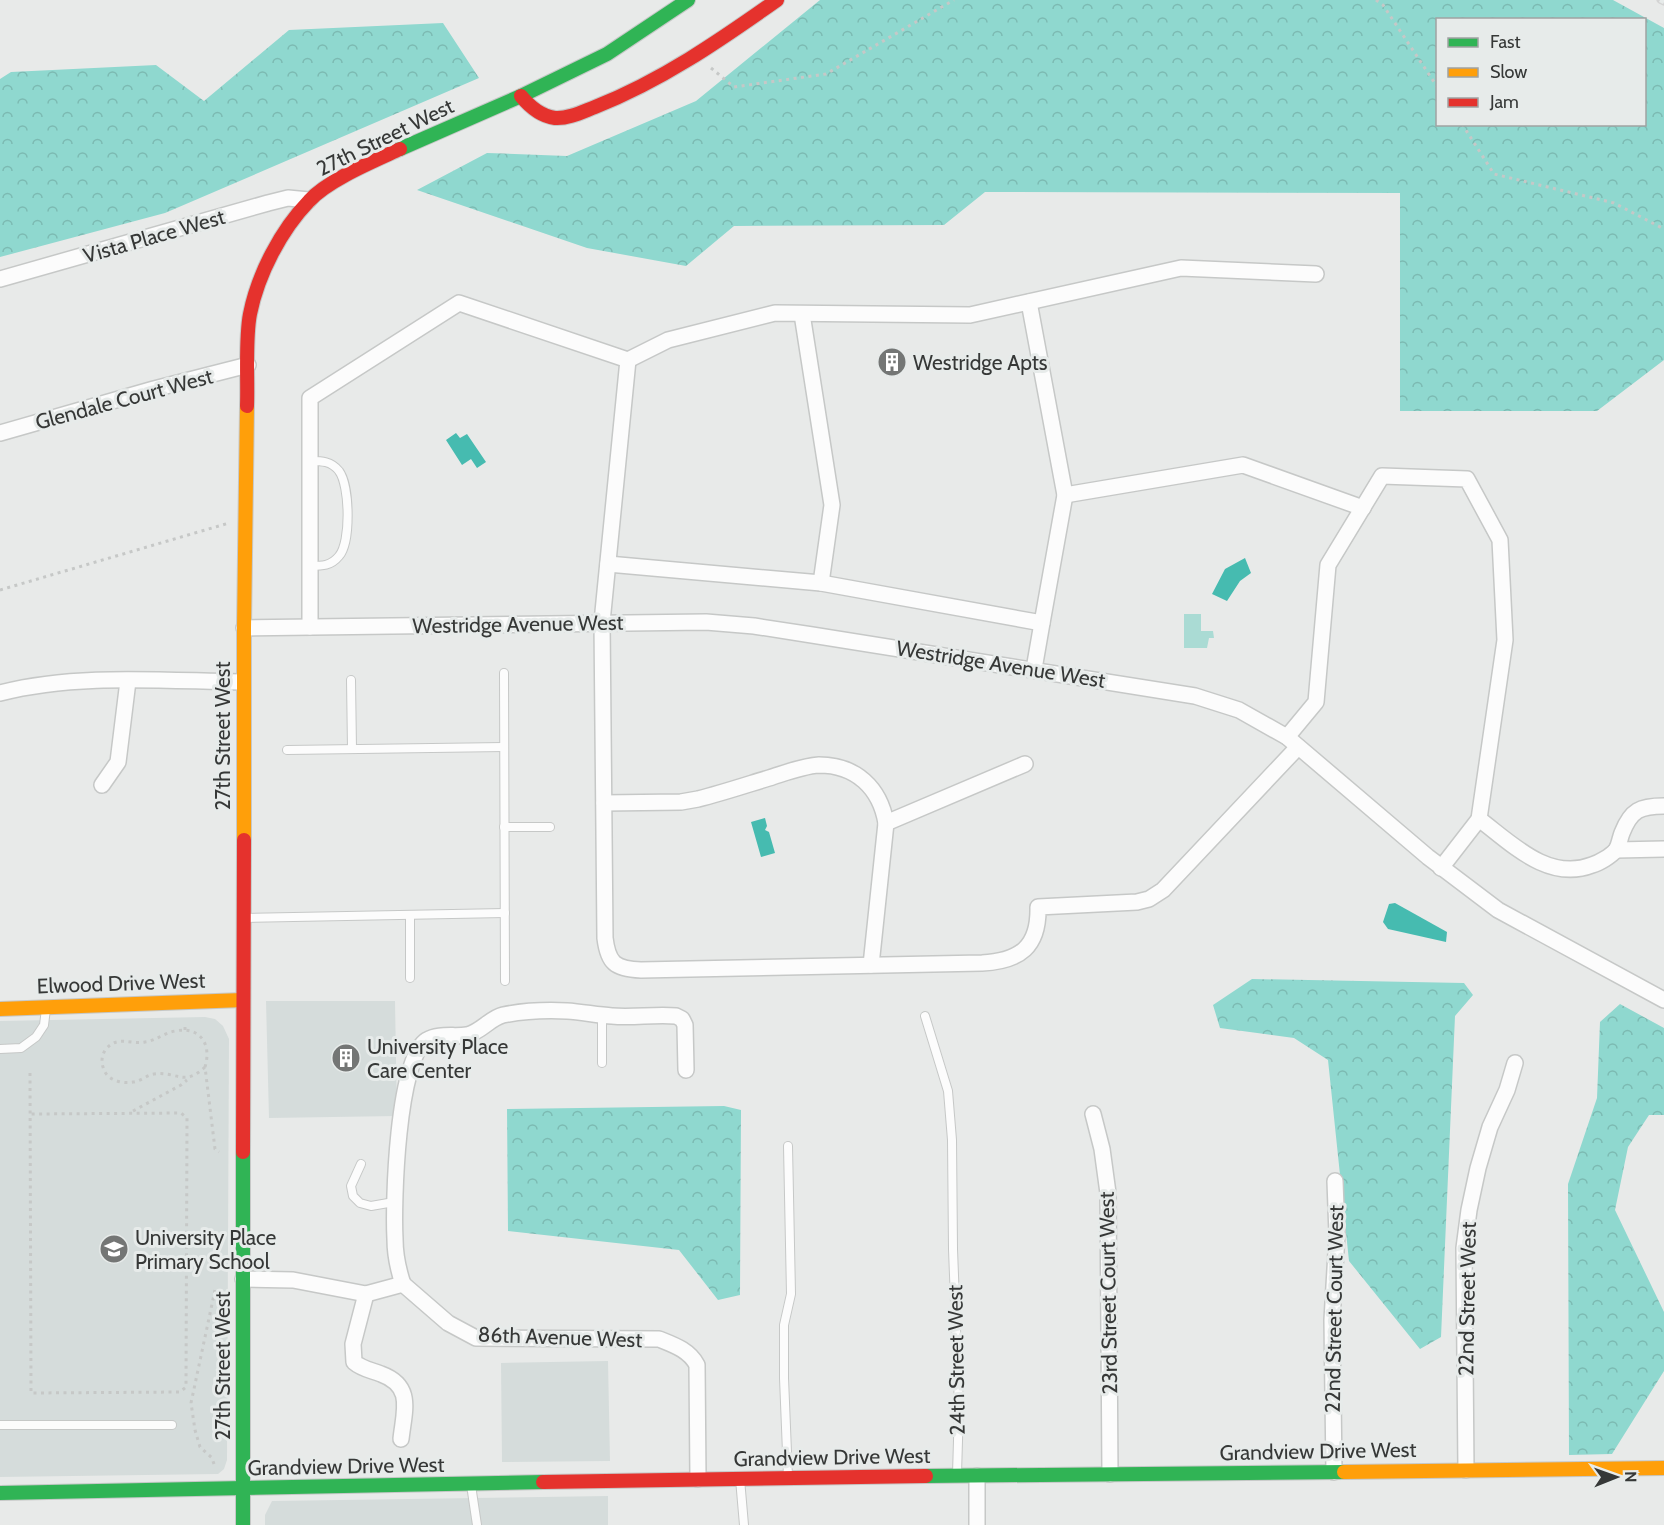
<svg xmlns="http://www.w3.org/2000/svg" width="1664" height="1525" font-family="Cabin,sans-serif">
  <defs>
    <pattern id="forest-crowns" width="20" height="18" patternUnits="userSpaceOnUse" patternTransform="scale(1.5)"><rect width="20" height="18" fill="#8fd8cf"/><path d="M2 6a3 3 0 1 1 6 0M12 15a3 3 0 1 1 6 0" fill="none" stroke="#7cbab2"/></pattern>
  </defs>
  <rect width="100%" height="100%" fill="#e8eae9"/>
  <g fill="#d5dcdb">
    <path d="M 266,1001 L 395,1001 L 397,1116 L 269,1118 Z"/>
    <path d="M 205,1017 L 215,1019 L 223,1026 L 229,1039 L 227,1460 L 224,1469 L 218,1474 L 0,1477 L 0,1021 Z"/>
    <path d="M 608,1361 L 610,1461 L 502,1462 L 501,1363 Z"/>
    <path d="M 608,1496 L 608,1525 L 265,1525 L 265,1515 L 272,1501 Z"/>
  </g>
  <path fill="#aadbd4" d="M 1184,614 L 1201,614 L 1201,631 L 1213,631 L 1214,638 L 1209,638 L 1207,648 L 1184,648 Z"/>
  <g fill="url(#forest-crowns)" fill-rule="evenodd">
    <path d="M 820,0 L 1613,0 L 1664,28 L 1664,360 L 1597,411 L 1400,411 L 1400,193 L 985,192 L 944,225 L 734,226 L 686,266 L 587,248 L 417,190 L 487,153 L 567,156 L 696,101 ZM 1438,20 L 1644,20 L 1644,124 L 1438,124 Z"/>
    <path d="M 443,23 L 479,78 L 165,213 L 0,257 L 0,79 L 11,72 L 156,65 L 204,101 L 289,30 Z"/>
    <path d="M 1252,979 L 1464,983 L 1473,995 L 1455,1016 L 1441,1337 L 1420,1349 L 1349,1261 L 1328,1060 L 1294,1038 L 1220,1028 L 1213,1005 Z"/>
    <path d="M 1620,1004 L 1664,1028 L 1664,1115 L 1649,1115 L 1628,1147 L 1615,1210 L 1664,1312 L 1664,1371 L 1612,1454 L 1569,1455 L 1568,1184 L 1597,1098 L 1600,1022 Z"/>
    <path d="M 724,1106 L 741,1110 L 740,1295 L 718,1300 L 679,1250 L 508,1231 L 507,1109 Z"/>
  </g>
  <g fill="#46bbb0">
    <path d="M 456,433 L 460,438 L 467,434 L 486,462 L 477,468 L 471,459 L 462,465 L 446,440 Z"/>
    <path d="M 1245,558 L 1251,573 L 1240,581 L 1227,601 L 1212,594 L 1225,569 Z"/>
    <path d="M 765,818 L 767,826 L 765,830 L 769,832 L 775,853 L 761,857 L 751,822 Z"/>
    <path d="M 1395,903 L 1447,932 L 1446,942 L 1388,929 L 1383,922 L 1389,904 Z"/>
  </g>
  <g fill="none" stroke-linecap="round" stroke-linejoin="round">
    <g stroke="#c6c8c7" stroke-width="10">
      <g id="lane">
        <path d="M 310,566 C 322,566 331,566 339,556 C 351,542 350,486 339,471 C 331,461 322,461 310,461"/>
        <path d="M 504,673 L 505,981"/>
        <path d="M 351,680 L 352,749"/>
        <path d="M 287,750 L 504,747"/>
        <path d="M 504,827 L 550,827"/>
        <path d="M 410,915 L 410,978"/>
        <path d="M 245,918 L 505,913"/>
        <path d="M 602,1015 L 602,1063"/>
        <path d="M 925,1016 L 948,1091 L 952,1140 L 953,1249 L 959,1407 L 957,1474"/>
        <path d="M 0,1049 L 21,1048 L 36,1037 L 44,1025 L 46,1009"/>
        <path d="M 788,1146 L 791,1294 L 784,1325 L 784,1378 L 788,1477"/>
        <path d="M 361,1164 L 351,1186 L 353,1196 L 360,1203 L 371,1206 L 394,1202"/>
        <path d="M 0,1425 L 172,1425"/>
        <path d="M 740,1479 L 744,1525"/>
        <path d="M 471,1485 L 477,1525"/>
      </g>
    </g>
    <g stroke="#c6c8c7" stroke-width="18">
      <g id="street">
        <path d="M 0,279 L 268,203 L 288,198 L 309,200"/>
        <path d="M 802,314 L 832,505 L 821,583"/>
        <path d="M 628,360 L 602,622 L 605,938 C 608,963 615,969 641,970 L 982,963 C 1020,961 1039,947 1038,907 L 1137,902 L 1149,899 L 1163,890 L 1298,747"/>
        <path d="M 0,433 L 154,389 L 248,365"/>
        <path d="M 1065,495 L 1243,465 L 1363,508"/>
        <path d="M 608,564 L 821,583 L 1042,623 L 1065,495 L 1029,302"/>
        <path d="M 310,627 L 310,398 L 459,303 L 628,360 L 668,340 L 775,313 L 970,315 L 1181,268 L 1316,274"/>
        <path d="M 244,628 L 706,622 L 754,626 L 812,635 L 1195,696 L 1239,710 L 1287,737 L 1428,857 L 1498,910 L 1664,1000"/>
        <path d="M 1034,669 L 1042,623"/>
        <path d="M 0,693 C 77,673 164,681 243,682"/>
        <path d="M 1287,737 L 1316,702 L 1328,565 L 1382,476 L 1467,479 L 1500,540 L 1505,640 L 1479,819 L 1441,868"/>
        <path d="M 102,785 L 118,762 L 128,681"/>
        <path d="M 604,803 L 681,802 L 698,799 C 722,793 746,785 769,778 C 785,773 802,766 819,765 C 856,765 880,788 886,823 L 871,965"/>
        <path d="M 1479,819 C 1511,843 1548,882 1592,865 C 1599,863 1611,856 1616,850 C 1619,846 1620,838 1622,833 C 1631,810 1640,806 1664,806"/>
        <path d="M 886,823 L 1025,764"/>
        <path d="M 1616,850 L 1664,849"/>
        <path d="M 1093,1114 L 1102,1149 L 1108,1193 L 1110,1474"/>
        <path d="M 243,1279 L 293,1280 L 366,1294 L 403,1284"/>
        <path d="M 403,1284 C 398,1269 395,1255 395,1239 C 393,1204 397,1058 427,1040 C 438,1033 455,1037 467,1035 C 481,1032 490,1018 503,1015 C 523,1011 546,1010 567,1011 C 582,1012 597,1015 612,1016 C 633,1018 655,1014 676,1016 L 682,1019 L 685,1025 L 686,1070"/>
        <path d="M 403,1284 L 448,1323 L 476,1338 L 659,1339 C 674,1345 689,1350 697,1365 L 698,1479"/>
        <path d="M 366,1294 L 353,1344 L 354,1362 C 362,1369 371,1370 381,1374 C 414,1386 404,1411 401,1439"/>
        <path d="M 1466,1470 L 1464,1248 L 1469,1210 L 1478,1168 L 1490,1127 L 1507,1090 L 1515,1063"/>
        <path d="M 1334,1472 L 1332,1320 L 1337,1235 L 1335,1181"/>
        <path d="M 977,1476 L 977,1525"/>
      </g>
    </g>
    <g stroke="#c6c8c7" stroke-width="16">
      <g id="fast">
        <path d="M 400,149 L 521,96 L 607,54 L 688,0"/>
        <path d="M 926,1476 L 1344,1472"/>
        <path d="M 0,1493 L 543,1482"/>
        <path d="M 243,1525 L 243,1152"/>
      </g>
    </g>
    <g stroke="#c6c8c7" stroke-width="16">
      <g id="slow">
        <path d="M 244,840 L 244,628 L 247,406"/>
        <path d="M 0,1009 L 243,1000"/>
        <path d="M 1344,1472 L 1664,1468"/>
      </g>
    </g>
    <g stroke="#c6c8c7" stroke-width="16">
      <g id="jam">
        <path d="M 521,96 C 530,107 540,116 555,118 C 568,119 582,112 595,107 C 661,81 719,41 777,0"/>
        <path d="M 247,406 C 248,379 245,339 250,314 C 258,274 281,230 309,201 C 328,180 374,161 400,149"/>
        <path d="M 243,1152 L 244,840"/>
        <path d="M 543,1482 L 926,1476"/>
      </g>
    </g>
    <g stroke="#c6c8c7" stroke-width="3" stroke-dasharray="3 4.5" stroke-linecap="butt">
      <path d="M 1376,0 L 1383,5 L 1438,88"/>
      <path d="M 711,68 L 734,87 L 826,74 L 954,0"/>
      <path d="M 1462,124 L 1494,174 L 1614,203 L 1664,229"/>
      <path d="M 0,590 L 229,523"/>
      <path d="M 185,1030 L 185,1023"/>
      <path d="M 205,1067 C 184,1087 177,1071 154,1074 C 147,1075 141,1081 133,1082 C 121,1084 106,1080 103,1067 C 101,1061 102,1054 106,1049 C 118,1035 130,1045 145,1042 C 155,1041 164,1033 175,1031 C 200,1026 212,1044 205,1067 L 215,1149 L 219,1152"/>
      <path d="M 30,1073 L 31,1393 L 180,1392 L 186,1387 L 187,1118 L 181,1113 L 31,1114"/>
      <path d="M 133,1111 L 181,1085 L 187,1080"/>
      <path d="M 214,1464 L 212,1458 L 200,1447 L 195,1430 L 191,1403 L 215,1290"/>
    </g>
    <use href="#lane" stroke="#fcfcfc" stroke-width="8"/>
    <use href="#street" stroke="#fcfcfc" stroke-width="15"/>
    <use href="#fast" stroke="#30b455" stroke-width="14"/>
    <use href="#slow" stroke="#ff9f0a" stroke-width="14"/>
    <use href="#jam" stroke="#e5322d" stroke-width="14"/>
    <g stroke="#d4d4d4" stroke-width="7">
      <path id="rail" d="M 1660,0 L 1664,2"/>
    </g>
    <use href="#rail" stroke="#e7ebea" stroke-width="4.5" stroke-dasharray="14" stroke-linecap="butt"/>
  </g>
  <defs>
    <g id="building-disc" transform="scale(1.5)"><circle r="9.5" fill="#747675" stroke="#e7ebea"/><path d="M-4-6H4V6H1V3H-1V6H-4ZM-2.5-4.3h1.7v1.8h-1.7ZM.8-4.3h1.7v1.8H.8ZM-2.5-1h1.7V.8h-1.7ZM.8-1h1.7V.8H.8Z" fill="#fff"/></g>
    <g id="school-disc" transform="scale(1.5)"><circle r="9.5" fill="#747675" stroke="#e7ebea"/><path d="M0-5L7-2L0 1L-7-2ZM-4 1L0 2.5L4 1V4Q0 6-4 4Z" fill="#fff"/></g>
  </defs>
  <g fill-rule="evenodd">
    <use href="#building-disc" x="892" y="362"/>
    <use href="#building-disc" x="346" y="1058"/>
    <use href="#school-disc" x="114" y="1249"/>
  </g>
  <g text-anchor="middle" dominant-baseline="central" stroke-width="6" stroke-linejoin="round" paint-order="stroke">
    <g font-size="21" fill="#363837" stroke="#e7ebea">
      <text transform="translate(385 137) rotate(-26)">27th Street West</text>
      <text transform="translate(154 236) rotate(-16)">Vista Place West</text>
      <text transform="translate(124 399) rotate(-15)">Glendale Court West</text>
      <text transform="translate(518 624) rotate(-1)">Westridge Avenue West</text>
      <text transform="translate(1001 664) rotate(9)">Westridge Avenue West</text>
      <text transform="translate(222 736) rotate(-90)">27th Street West</text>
      <text transform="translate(121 983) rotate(-2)">Elwood Drive West</text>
      <text transform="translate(1108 1293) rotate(-91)">23rd Street Court West</text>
      <text transform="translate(1467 1299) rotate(-89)">22nd Street West</text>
      <text transform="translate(1334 1309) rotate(-89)">22nd Street Court West</text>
      <text transform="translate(560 1337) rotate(2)">86th Avenue West</text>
      <text transform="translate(956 1360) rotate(-91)">24th Street West</text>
      <text transform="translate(222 1366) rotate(-90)">27th Street West</text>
      <text transform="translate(1318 1451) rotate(-1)">Grandview Drive West</text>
      <text transform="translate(832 1457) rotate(-1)">Grandview Drive West</text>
      <text transform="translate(346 1466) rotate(-1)">Grandview Drive West</text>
    </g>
    <g font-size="21" fill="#363837" stroke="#e7ebea" text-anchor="start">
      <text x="913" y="362">Westridge Apts</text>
      <text x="367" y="1046">University Place<tspan x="367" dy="24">Care Center</tspan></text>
      <text x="135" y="1237">University Place<tspan x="135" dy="24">Primary School</tspan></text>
    </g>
  </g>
  <rect x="1436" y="18" width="210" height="108" fill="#e7ebea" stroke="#a0a3a2" stroke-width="1.5"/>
  <rect x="1448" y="38" width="30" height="9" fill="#30b455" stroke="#a0a3a2" stroke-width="1.5"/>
  <text x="1490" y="48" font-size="18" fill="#363837">Fast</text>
  <rect x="1448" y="68" width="30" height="9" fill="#ff9f0a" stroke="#a0a3a2" stroke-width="1.5"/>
  <text x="1490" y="78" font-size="18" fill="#363837">Slow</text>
  <rect x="1448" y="98" width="30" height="9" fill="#e5322d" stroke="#a0a3a2" stroke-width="1.5"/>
  <text x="1490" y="108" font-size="18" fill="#363837">Jam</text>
  <g transform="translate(1616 1477) rotate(89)" stroke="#e7ebea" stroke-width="4.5" paint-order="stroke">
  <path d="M0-4.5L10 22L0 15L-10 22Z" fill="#363837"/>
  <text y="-9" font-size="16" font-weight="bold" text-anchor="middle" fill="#363837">N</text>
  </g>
</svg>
